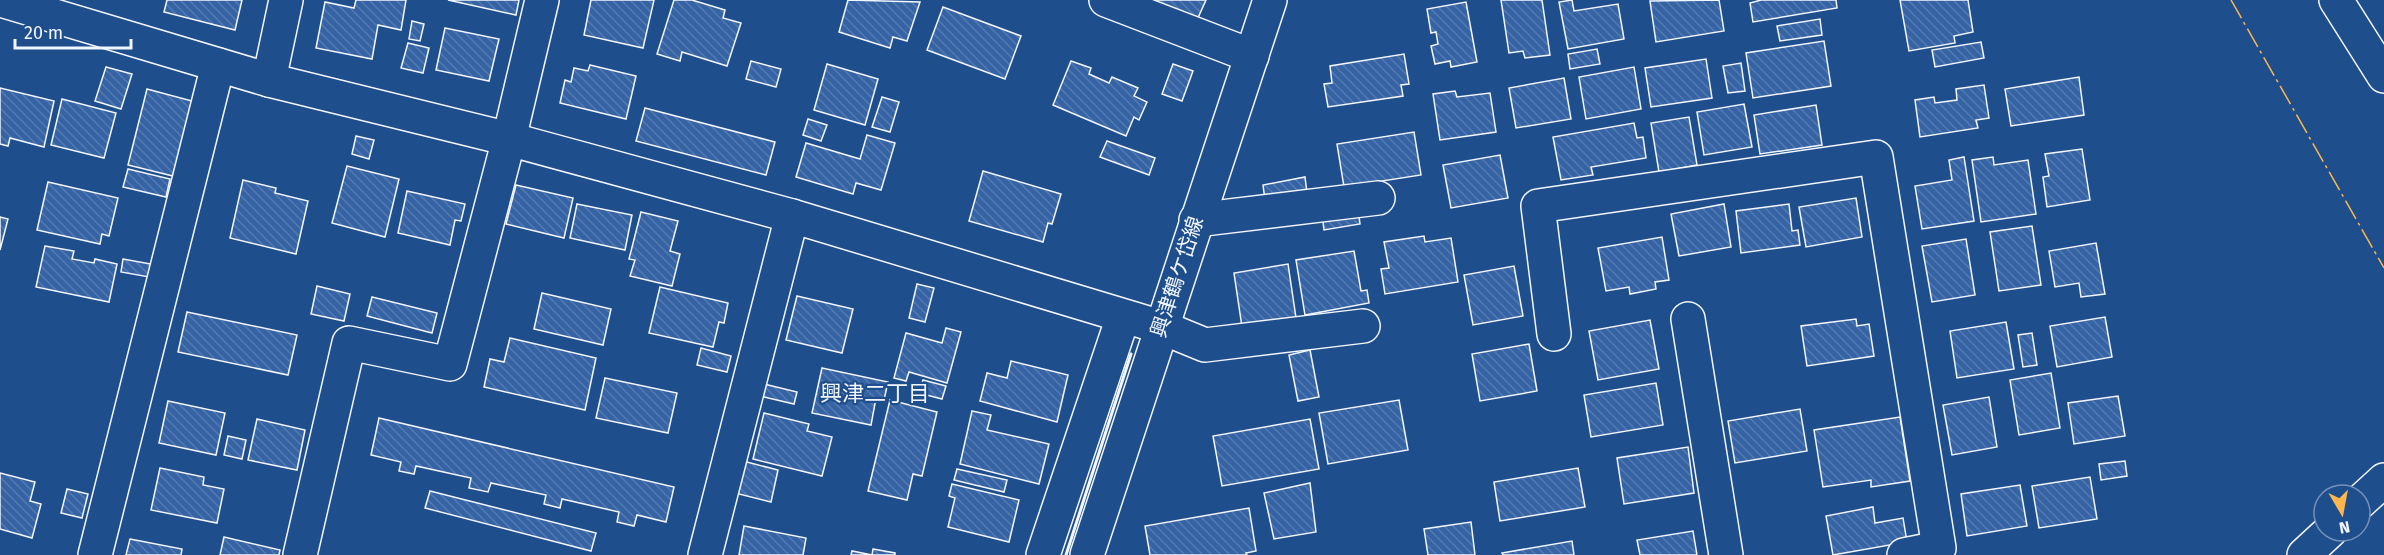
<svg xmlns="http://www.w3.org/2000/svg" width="2384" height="555" font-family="'Fira Sans','Noto Sans JP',sans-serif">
  <defs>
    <pattern id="building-back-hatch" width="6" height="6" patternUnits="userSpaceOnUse" patternTransform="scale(1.5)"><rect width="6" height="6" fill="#3563a3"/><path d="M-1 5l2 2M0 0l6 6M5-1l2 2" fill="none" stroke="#537ab1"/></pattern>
  </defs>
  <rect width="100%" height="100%" fill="#1f4e8c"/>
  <g fill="url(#building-back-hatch)" stroke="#f2f6ff" stroke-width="1.5">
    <path d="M 167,0 L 242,0 L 235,30 L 164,12 Z"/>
    <path d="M 356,0 L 406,0 L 401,30 L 378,25 L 372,59 L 316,48 L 325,2 L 354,8 Z"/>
    <path d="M 448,0 L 519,0 L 516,15 Z"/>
    <path d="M 591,0 L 654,0 L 643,48 L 584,35 Z"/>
    <path d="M 674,0 L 692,0 L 725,10 L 723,18 L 741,23 L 727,66 L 682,52 L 680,61 L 657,54 Z"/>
    <path d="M 848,0 L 920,2 L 907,41 L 893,37 L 890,48 L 839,32 Z"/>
    <path d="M 1148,0 L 1206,0 L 1197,20 Z"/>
    <path d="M 1501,0 L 1542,0 L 1550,55 L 1525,58 L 1523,51 L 1509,53 Z"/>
    <path d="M 1572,0 L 1574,11 L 1618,4 L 1624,39 L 1568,49 L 1559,2 Z"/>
    <path d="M 1719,0 L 1724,31 L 1656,42 L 1650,1 Z"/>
    <path d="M 1761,0 L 1836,0 L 1837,8 L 1753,22 L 1750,3 Z"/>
    <path d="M 1900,0 L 1968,0 L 1973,32 L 1954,36 L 1955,43 L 1909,51 Z"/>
    <path d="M 1466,2 L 1477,62 L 1451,67 L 1450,61 L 1435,64 L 1431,46 L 1438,44 L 1436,32 L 1431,33 L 1427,9 Z"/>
    <path d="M 943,7 L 1021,36 L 1005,79 L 927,50 Z"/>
    <path d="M 1820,19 L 1822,35 L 1780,41 L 1777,26 Z"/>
    <path d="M 412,21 L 424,24 L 420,41 L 409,39 Z"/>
    <path d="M 445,28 L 499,39 L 489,81 L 436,70 Z"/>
    <path d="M 1824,41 L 1831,86 L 1753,98 L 1746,53 Z"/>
    <path d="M 1981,42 L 1984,58 L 1935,67 L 1932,50 Z"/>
    <path d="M 408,43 L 429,48 L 423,73 L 401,68 Z"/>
    <path d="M 1597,49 L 1600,64 L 1570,69 L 1568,54 Z"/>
    <path d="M 1404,54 L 1409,84 L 1401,85 L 1403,96 L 1328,107 L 1324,84 L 1332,83 L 1330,66 Z"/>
    <path d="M 1706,59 L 1712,98 L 1651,107 L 1645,68 Z"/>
    <path d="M 751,61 L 781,69 L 776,87 L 746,79 Z"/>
    <path d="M 1071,61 L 1091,68 L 1089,74 L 1109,83 L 1112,77 L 1138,88 L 1134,96 L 1147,102 L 1139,120 L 1134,117 L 1126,136 L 1053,105 Z"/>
    <path d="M 1741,63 L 1745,91 L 1728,93 L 1723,66 Z"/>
    <path d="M 827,64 L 878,79 L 865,125 L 814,110 Z"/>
    <path d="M 1173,64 L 1193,71 L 1182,101 L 1162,94 Z"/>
    <path d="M 590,65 L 636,76 L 626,119 L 560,103 L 565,80 L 571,82 L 574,68 L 588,71 Z"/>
    <path d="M 106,67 L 132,74 L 121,109 L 95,101 Z"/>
    <path d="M 1634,67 L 1641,109 L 1586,119 L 1579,77 Z"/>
    <path d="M 2079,77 L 2084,115 L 2011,126 L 2005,89 Z"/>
    <path d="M 1564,78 L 1571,119 L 1516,128 L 1509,88 Z"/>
    <path d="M 1984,85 L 1989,118 L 1976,120 L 1978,128 L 1920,137 L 1915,100 L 1934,97 L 1935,103 L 1957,100 L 1956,89 Z"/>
    <path d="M 0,88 L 54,101 L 44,147 L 10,138 L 8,146 L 0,144 Z"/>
    <path d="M 147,89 L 192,101 L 173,176 L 128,165 Z"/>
    <path d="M 1455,91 L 1457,97 L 1490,93 L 1496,132 L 1440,140 L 1433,94 Z"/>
    <path d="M 882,97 L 899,102 L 890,132 L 872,127 Z"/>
    <path d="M 62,99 L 116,113 L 104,158 L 51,145 Z"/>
    <path d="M 1744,104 L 1752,147 L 1704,155 L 1697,112 Z"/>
    <path d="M 1816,105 L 1822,145 L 1760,154 L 1754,115 Z"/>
    <path d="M 645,108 L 775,142 L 766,175 L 636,141 Z"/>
    <path d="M 1689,117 L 1697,165 L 1659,172 L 1651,123 Z"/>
    <path d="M 808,119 L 827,125 L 821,141 L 803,135 Z"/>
    <path d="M 1634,123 L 1637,138 L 1643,137 L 1646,158 L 1591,167 L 1593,175 L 1561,180 L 1553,137 Z"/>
    <path d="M 1414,132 L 1421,175 L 1344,187 L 1337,144 Z"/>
    <path d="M 867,135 L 895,143 L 881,190 L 856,183 L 853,194 L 796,177 L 806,143 L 860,159 Z"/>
    <path d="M 356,136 L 374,140 L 369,159 L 352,154 Z"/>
    <path d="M 1107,141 L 1155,158 L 1149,175 L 1100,157 Z"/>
    <path d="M 2082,149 L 2090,200 L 2047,207 L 2043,177 L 2049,176 L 2045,154 Z"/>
    <path d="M 1500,155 L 1508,198 L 1451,208 L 1443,165 Z"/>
    <path d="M 1964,157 L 1974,221 L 1922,229 L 1915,186 L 1952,180 L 1949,160 Z"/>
    <path d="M 1993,157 L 1994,165 L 2028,160 L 2036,214 L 1981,222 L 1972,160 Z"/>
    <path d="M 347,166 L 399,179 L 385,237 L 332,223 Z"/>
    <path d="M 128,169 L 170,179 L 166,197 L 123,187 Z"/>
    <path d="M 983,171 L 1061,194 L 1052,224 L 1048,223 L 1043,242 L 969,221 Z"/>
    <path d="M 1305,177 L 1307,193 L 1265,200 L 1263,185 Z"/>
    <path d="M 243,180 L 276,188 L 275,193 L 308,201 L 296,254 L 230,238 Z"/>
    <path d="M 48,182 L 118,198 L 109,236 L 102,234 L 100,244 L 37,230 Z"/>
    <path d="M 516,185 L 573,198 L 564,238 L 506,224 Z"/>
    <path d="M 407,191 L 465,204 L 461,221 L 455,220 L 450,245 L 398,233 Z"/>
    <path d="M 1856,198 L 1862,237 L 1806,247 L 1799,207 Z"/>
    <path d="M 577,204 L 632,215 L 625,250 L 570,238 Z"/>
    <path d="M 1724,204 L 1731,247 L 1679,256 L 1671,214 Z"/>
    <path d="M 1789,204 L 1792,231 L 1798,230 L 1800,245 L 1741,253 L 1736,211 Z"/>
    <path d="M 1358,209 L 1360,224 L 1324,230 L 1322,214 Z"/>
    <path d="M 641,212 L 678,221 L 670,251 L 680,254 L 672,286 L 630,276 L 635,260 L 629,259 Z"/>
    <path d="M 0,217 L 8,219 L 0,250 Z"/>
    <path d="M 2032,226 L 2041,285 L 1999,291 L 1990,232 Z"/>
    <path d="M 1424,236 L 1425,242 L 1451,238 L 1458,282 L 1385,294 L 1381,269 L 1389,268 L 1384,242 Z"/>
    <path d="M 1662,237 L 1669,280 L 1655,282 L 1656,289 L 1630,294 L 1629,287 L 1606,291 L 1598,248 Z"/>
    <path d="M 1966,239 L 1975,295 L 1932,302 L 1922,246 Z"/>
    <path d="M 2096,243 L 2105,294 L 2081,297 L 2079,283 L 2055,287 L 2049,251 Z"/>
    <path d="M 45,246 L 74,251 L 72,259 L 94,263 L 95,259 L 117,264 L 109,302 L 36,287 Z"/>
    <path d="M 1354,251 L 1361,291 L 1367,290 L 1369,303 L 1305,315 L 1296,260 Z"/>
    <path d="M 123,259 L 151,264 L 149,277 L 121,272 Z"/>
    <path d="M 1288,264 L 1296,318 L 1242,327 L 1234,273 Z"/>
    <path d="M 1514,266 L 1523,316 L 1473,325 L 1464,275 Z"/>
    <path d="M 917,284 L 934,288 L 925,322 L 909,318 Z"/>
    <path d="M 317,286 L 350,294 L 344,321 L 311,314 Z"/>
    <path d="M 660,287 L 728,303 L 724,323 L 719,322 L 713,347 L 649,333 Z"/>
    <path d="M 542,293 L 611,309 L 603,345 L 534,329 Z"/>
    <path d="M 797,296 L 853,309 L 842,353 L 786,340 Z"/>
    <path d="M 372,297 L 437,313 L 432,333 L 367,316 Z"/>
    <path d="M 187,312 L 297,335 L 288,375 L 178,352 Z"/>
    <path d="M 2105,317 L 2112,357 L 2057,367 L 2050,326 Z"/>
    <path d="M 1856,319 L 1857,326 L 1869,324 L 1874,356 L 1807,366 L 1801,326 Z"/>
    <path d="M 1650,320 L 1659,369 L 1598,380 L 1589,331 Z"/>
    <path d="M 2006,322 L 2014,369 L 1957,378 L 1950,331 Z"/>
    <path d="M 946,328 L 961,332 L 947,383 L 909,372 L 906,381 L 894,378 L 906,333 L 942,343 Z"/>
    <path d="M 2032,333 L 2037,365 L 2023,367 L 2018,335 Z"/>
    <path d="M 510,338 L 596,358 L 585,410 L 484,387 L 490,359 L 504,362 Z"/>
    <path d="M 1529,344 L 1537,391 L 1480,401 L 1472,354 Z"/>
    <path d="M 701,348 L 731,356 L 727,372 L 697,365 Z"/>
    <path d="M 1310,350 L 1319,397 L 1298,401 L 1289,355 Z"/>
    <path d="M 1011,361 L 1068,375 L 1057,422 L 980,401 L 987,373 L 1007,378 Z"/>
    <path d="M 822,368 L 888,382 L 884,400 L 876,398 L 871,425 L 812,413 Z"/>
    <path d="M 2051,373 L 2060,428 L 2019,435 L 2010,380 Z"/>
    <path d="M 605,378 L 677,393 L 668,433 L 596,418 Z"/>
    <path d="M 923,380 L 946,386 L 942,399 L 919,393 Z"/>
    <path d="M 1656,383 L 1663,425 L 1591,437 L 1584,395 Z"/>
    <path d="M 764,384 L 797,392 L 794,404 L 760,396 Z"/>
    <path d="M 2118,396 L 2125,436 L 2074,444 L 2068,403 Z"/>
    <path d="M 1989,397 L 1997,447 L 1952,455 L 1943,405 Z"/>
    <path d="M 890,400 L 937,412 L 922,476 L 913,474 L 907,500 L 868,491 Z"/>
    <path d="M 1399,400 L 1408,450 L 1328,464 L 1319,413 Z"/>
    <path d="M 168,401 L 225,413 L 216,455 L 159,443 Z"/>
    <path d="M 1800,409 L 1807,451 L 1735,463 L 1728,421 Z"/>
    <path d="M 972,411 L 991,415 L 987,430 L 1049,444 L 1039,484 L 960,464 Z"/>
    <path d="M 764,413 L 809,424 L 807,431 L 832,437 L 822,476 L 753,459 Z"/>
    <path d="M 1900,417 L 1910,481 L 1871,487 L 1871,480 L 1823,487 L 1814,430 Z"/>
    <path d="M 379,418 L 674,487 L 666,522 L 637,515 L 634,526 L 617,522 L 619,512 L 562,499 L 560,508 L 544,504 L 546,495 L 491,483 L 488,492 L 469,488 L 471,478 L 416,466 L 414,474 L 399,471 L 401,462 L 371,455 Z"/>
    <path d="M 257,419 L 305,430 L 297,470 L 248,460 Z"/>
    <path d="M 1310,419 L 1319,469 L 1222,486 L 1213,436 Z"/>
    <path d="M 228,436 L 246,440 L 242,459 L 224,455 Z"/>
    <path d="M 1688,447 L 1694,493 L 1624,504 L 1617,458 Z"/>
    <path d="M 743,461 L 778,470 L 771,502 L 735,493 Z"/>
    <path d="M 2125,461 L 2127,476 L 2101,480 L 2099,464 Z"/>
    <path d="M 160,468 L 204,477 L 203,485 L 224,489 L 217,523 L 151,510 Z"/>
    <path d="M 1578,468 L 1585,507 L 1500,521 L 1494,482 Z"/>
    <path d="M 957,469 L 1007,480 L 1004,492 L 954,480 Z"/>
    <path d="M 0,473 L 35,482 L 30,501 L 41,504 L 32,538 L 0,529 Z"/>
    <path d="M 2090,477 L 2097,519 L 2039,528 L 2032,486 Z"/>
    <path d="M 1310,483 L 1316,532 L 1274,539 L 1264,493 Z"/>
    <path d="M 952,484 L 1019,500 L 1009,542 L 948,527 L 955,498 L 949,496 Z"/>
    <path d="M 2020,485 L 2027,526 L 1967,536 L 1961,494 Z"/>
    <path d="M 67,489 L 88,494 L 82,518 L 61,513 Z"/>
    <path d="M 430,491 L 596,533 L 591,551 L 425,508 Z"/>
    <path d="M 1873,507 L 1875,523 L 1903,518 L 1907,542 L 1833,555 L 1826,516 Z"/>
    <path d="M 1249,508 L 1256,551 L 1246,553 L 1247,555 L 1150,555 L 1145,526 Z"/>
    <path d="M 1471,522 L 1475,555 L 1428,555 L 1424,529 Z"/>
    <path d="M 744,526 L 806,538 L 803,555 L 739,555 Z"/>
    <path d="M 1693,531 L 1697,555 L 1640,555 L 1637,540 Z"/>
    <path d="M 224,537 L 280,550 L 279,555 L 220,555 Z"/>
    <path d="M 130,539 L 182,549 L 181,555 L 126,555 Z"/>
    <path d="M 1572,541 L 1574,555 L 1503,555 L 1502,553 Z"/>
    <path d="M 873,549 L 895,553 L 895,555 L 851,555 L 852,551 L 872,555 Z"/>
  </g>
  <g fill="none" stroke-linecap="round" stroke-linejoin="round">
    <g stroke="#f2f6ff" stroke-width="36">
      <g id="minor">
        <path d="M 1,0 L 269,80 L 509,139 L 792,216 L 1161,327 L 1205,345 L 1363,326"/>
        <path d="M 1106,0 L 1252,56"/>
        <path d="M 2336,0 L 2384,76"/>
        <path d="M 269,80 L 286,0"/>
        <path d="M 1196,220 L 1378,198"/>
        <path d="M 1688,319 L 1726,555"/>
        <path d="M 1554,334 L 1538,206 L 1876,157 L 1939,548 L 1904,555"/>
        <path d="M 2360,502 L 2384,480"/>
        <path d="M 95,555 L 218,65"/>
        <path d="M 300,555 L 349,343 L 450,364 L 509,139 L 542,0"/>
        <path d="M 705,555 L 792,216"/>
        <path d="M 1043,555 L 1123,317"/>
        <path d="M 1087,555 L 1270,0"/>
        <path d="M 2304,555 L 2330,531"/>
      </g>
    </g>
    <use href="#minor" stroke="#1f4e8c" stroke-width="33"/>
    <path stroke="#f2f6ff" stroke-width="3" d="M 1066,555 L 1131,354"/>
    <path stroke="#ffb74d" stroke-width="1.5" stroke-dasharray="21 4.5 3 4.5" stroke-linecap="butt" d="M 2231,0 L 2384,268"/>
  </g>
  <g text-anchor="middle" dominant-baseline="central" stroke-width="4.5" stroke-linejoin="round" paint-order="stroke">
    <g font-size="21" fill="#f2f6ff" stroke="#1f4e8c">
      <text transform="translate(1177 277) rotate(-72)">興津鶴ケ岱線</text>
    </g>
    <g font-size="22" fill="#f2f6ff" stroke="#1f4e8c">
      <text x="875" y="393">興津二丁目</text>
    </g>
  </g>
  <g transform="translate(2342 513) rotate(170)"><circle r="28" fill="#1f4e8c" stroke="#7391ba" stroke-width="1.5"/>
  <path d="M0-4.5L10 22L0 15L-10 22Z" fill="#ffb74d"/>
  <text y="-9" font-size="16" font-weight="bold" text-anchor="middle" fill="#f2f6ff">N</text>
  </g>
  <path d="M15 39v9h116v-9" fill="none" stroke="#f2f6ff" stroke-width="3"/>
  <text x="24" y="39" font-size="18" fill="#f2f6ff" stroke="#1f4e8c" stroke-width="4.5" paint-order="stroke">20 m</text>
</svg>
